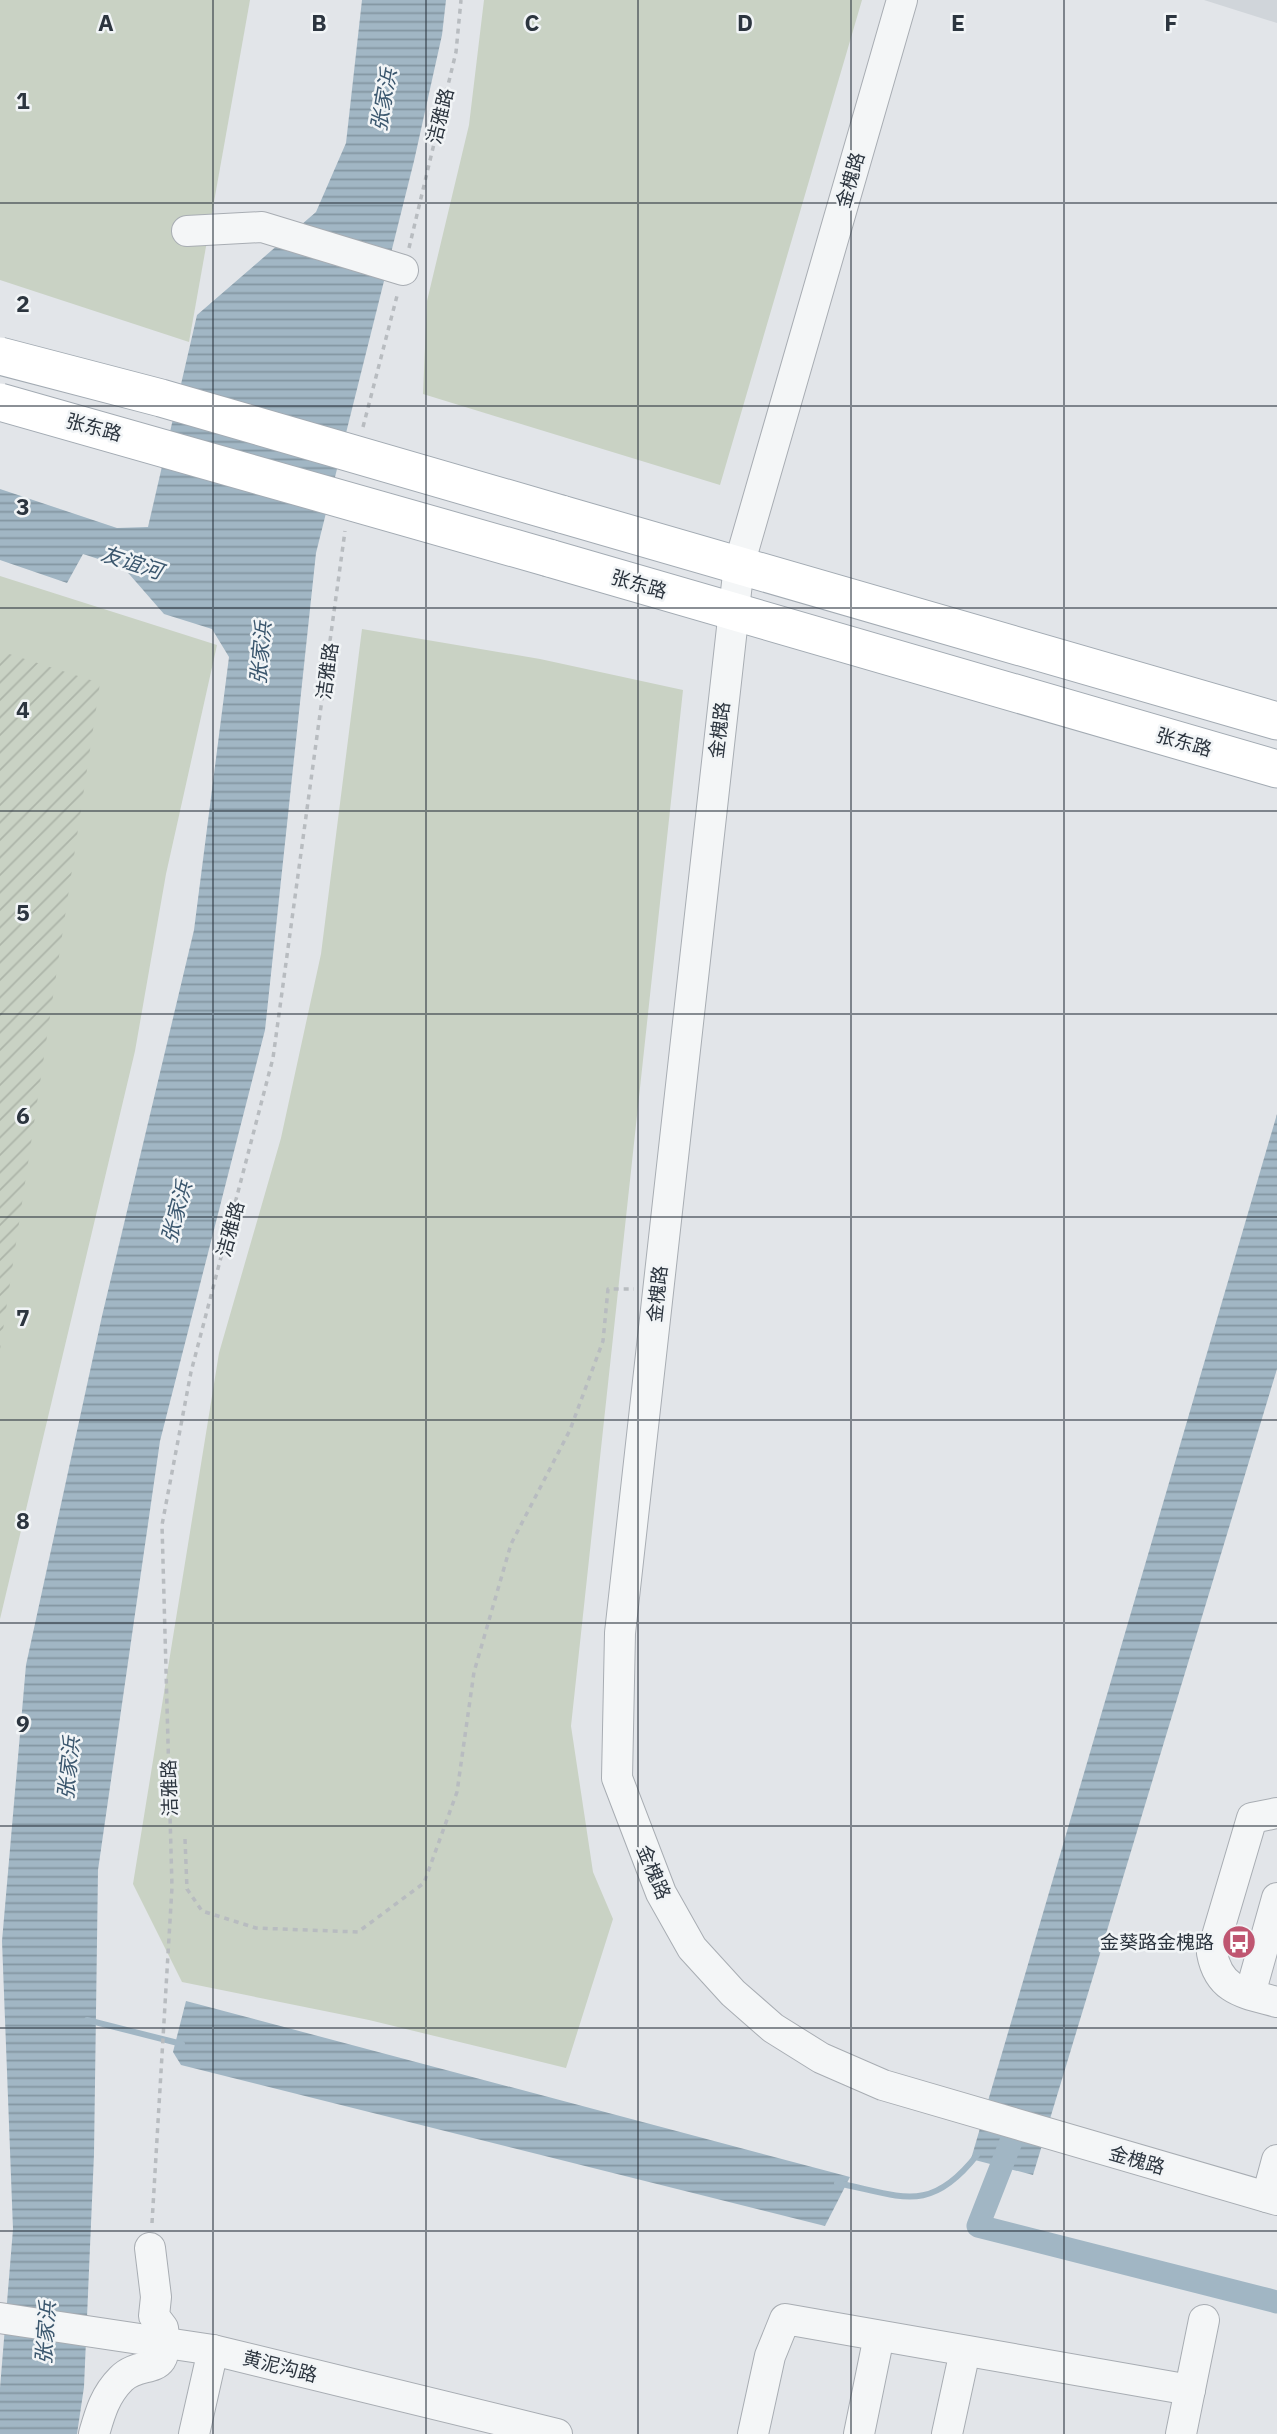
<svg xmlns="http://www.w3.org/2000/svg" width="1277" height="2434" font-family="'IBM Plex Sans','Noto Sans SC',sans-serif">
  <defs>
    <pattern id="garden-furrows" width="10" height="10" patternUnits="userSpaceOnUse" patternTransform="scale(1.75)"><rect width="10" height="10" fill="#c9d2c4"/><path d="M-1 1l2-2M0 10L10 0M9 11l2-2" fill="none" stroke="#adb5a9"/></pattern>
    <pattern id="water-rules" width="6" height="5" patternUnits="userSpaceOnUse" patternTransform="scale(1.75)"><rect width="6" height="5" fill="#a1b6c4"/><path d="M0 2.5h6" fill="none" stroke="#8395a1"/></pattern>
  </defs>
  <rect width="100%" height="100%" fill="#e2e5e9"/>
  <path fill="#d0d5da" d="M 1204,0 L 1277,0 L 1277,23 Z"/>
  <g fill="#c9d2c4">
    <path d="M 0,0 L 250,0 L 189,342 L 0,280 Z"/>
    <path d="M 484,0 L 862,0 L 720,485 L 423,394 L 427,301 L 469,125 Z"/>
    <path d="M 0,576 L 217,645 L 166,874 L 135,1051 L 0,1619 Z"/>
    <path d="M 362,629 L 540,659 L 683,690 L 571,1726 L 593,1872 L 613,1919 L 566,2068 L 369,2020 L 182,1982 L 133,1884 L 219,1353 L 281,1138 L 321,954 Z"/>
  </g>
  <path fill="url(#garden-furrows)" d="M 0,651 L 100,683 L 0,1350 Z"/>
  <g fill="url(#water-rules)">
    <path d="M 362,0 L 446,0 L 442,35 L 414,161 L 316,553 L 265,1030 L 160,1441 L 98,1870 L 94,2154 L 84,2387 L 77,2434 L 0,2434 L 0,2388 L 13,2229 L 2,1941 L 26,1665 L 102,1316 L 194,930 L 229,657 L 212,629 L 164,614 L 123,567 L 83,554 L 67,583 L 0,560 L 0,489 L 117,528 L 148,527 L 197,315 L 316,212 L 346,143 Z"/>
    <path d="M 1277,1114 L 1277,1369 L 1033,2175 L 971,2159 Z"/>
    <path d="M 186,2001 L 850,2177 L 825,2226 L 181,2065 L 173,2052 Z"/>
  </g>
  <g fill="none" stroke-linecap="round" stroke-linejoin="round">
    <g stroke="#a1b6c4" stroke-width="6">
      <path d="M 87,2020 L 182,2044"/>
      <path d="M 837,2183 C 902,2196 930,2215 977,2155"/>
    </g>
    <path stroke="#a1b6c4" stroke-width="23" d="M 1012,2139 L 978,2226 L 1277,2302"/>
    <g stroke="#a8adb3" stroke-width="32">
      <g id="minor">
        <path d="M 902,0 L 739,565 L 620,1633 L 617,1778 L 661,1893 L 692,1948 L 733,1993 L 773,2028 L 821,2058 L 883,2085 L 1277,2200"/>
        <path d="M 187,231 L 262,227 L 403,270"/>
        <path d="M 1277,1813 L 1252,1818 L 1212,1953 C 1219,1991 1244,1993 1277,2002"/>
        <path d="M 1250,1994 L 1277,1898"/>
        <path d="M 1267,2197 L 1277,2160"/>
        <path d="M 0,2318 L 213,2350 L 557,2434"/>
        <path d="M 94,2434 C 100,2413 105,2395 121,2379 C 143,2357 171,2381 163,2328 L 154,2316 L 156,2297 L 150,2248"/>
        <path d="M 194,2434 L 213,2350"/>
        <path d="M 753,2434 L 770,2356 L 785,2319 L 1190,2390"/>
        <path d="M 859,2434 L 879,2336"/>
        <path d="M 947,2434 L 965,2351"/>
        <path d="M 1181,2434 L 1204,2320"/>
      </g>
    </g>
    <g stroke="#a3abb3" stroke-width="39">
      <g id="major">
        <path d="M 561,514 L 1277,721"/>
        <path d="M 549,558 L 1277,769"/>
      </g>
    </g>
    <g stroke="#b8bcc0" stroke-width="3.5" stroke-dasharray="5 5" stroke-linecap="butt">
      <path d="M 409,248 L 456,52 L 461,0"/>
      <path d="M 363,427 L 398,292"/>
      <path d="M 185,1839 L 187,1889 L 202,1911 L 256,1928 L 358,1932 L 424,1883 L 457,1792 L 474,1672 L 511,1544 L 570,1430 L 603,1341 L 608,1289 L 634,1289"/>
      <path d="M 152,2223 L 172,1887 L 162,1525 L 191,1372 L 273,1058 L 345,531"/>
    </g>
    <use href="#minor" stroke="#f4f6f7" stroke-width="30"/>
    <use href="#major" stroke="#fff" stroke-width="37"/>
    <g stroke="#a3abb3" stroke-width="39" stroke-linecap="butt">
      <g id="major-bridge">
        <path d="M 0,356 L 161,398 L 561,514"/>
        <path d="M 0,402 L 549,558"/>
      </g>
    </g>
    <use href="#major-bridge" stroke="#fff" stroke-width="37"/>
  </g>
  <path fill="none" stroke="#2c353f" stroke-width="2" stroke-opacity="0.55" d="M 213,0 L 213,2434M 426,0 L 426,2434M 638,0 L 638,2434M 851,0 L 851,2434M 1064,0 L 1064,2434M 0,203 L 1277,203M 0,406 L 1277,406M 0,608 L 1277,608M 0,811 L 1277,811M 0,1014 L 1277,1014M 0,1217 L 1277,1217M 0,1420 L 1277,1420M 0,1623 L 1277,1623M 0,1826 L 1277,1826M 0,2028 L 1277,2028M 0,2231 L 1277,2231"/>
  <defs>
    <g id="bus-disc" transform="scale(1.75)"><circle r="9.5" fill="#bf5671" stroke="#f1f4f6"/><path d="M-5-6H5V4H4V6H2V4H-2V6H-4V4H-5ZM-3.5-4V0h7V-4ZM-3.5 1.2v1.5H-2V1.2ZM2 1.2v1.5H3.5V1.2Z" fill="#fff"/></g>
  </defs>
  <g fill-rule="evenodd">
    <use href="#bus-disc" x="1239" y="1942"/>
  </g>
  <g text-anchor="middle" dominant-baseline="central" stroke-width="5" stroke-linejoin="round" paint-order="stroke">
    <g font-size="19" fill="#2c353f" stroke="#f1f4f6">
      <text transform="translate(440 116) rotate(-76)">洁雅路</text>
      <text transform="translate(850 180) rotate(-74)">金槐路</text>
      <text transform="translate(94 427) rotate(15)">张东路</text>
      <text transform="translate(639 584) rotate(16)">张东路</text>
      <text transform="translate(327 671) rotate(-82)">洁雅路</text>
      <text transform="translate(719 730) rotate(-83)">金槐路</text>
      <text transform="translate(1184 742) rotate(16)">张东路</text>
      <text transform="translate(230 1229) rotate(-75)">洁雅路</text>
      <text transform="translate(657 1294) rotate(-84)">金槐路</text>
      <text transform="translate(169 1788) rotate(-92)">洁雅路</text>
      <text transform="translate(654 1872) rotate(67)">金槐路</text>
      <text transform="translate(1137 2160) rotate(16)">金槐路</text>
      <text transform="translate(280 2366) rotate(14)">黄泥沟路</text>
    </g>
    <g font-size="19" fill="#2c353f" stroke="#f1f4f6" text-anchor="end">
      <text x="1214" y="1942">金葵路金槐路</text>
    </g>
    <g font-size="21" font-style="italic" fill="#3b576e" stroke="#f1f4f6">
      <text transform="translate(383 100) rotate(-80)">张家浜</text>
      <text transform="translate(132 562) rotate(18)">友谊河</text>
      <text transform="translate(260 653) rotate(-85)">张家浜</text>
      <text transform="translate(176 1212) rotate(-75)">张家浜</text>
      <text transform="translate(68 1768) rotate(-84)">张家浜</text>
      <text transform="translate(45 2333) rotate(-86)">张家浜</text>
    </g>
  </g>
  <g font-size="23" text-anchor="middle" font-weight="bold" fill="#2c353f" stroke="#f1f4f6" stroke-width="5" stroke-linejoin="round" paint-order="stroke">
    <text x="106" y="31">A</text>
    <text x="319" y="31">B</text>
    <text x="532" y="31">C</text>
    <text x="745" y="31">D</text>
    <text x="958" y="31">E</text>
    <text x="1171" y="31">F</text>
    <text x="23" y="109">1</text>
    <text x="23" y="312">2</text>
    <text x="23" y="515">3</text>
    <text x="23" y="718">4</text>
    <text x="23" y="921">5</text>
    <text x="23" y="1124">6</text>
    <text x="23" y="1326">7</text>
    <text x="23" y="1529">8</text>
    <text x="23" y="1732">9</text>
  </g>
</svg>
